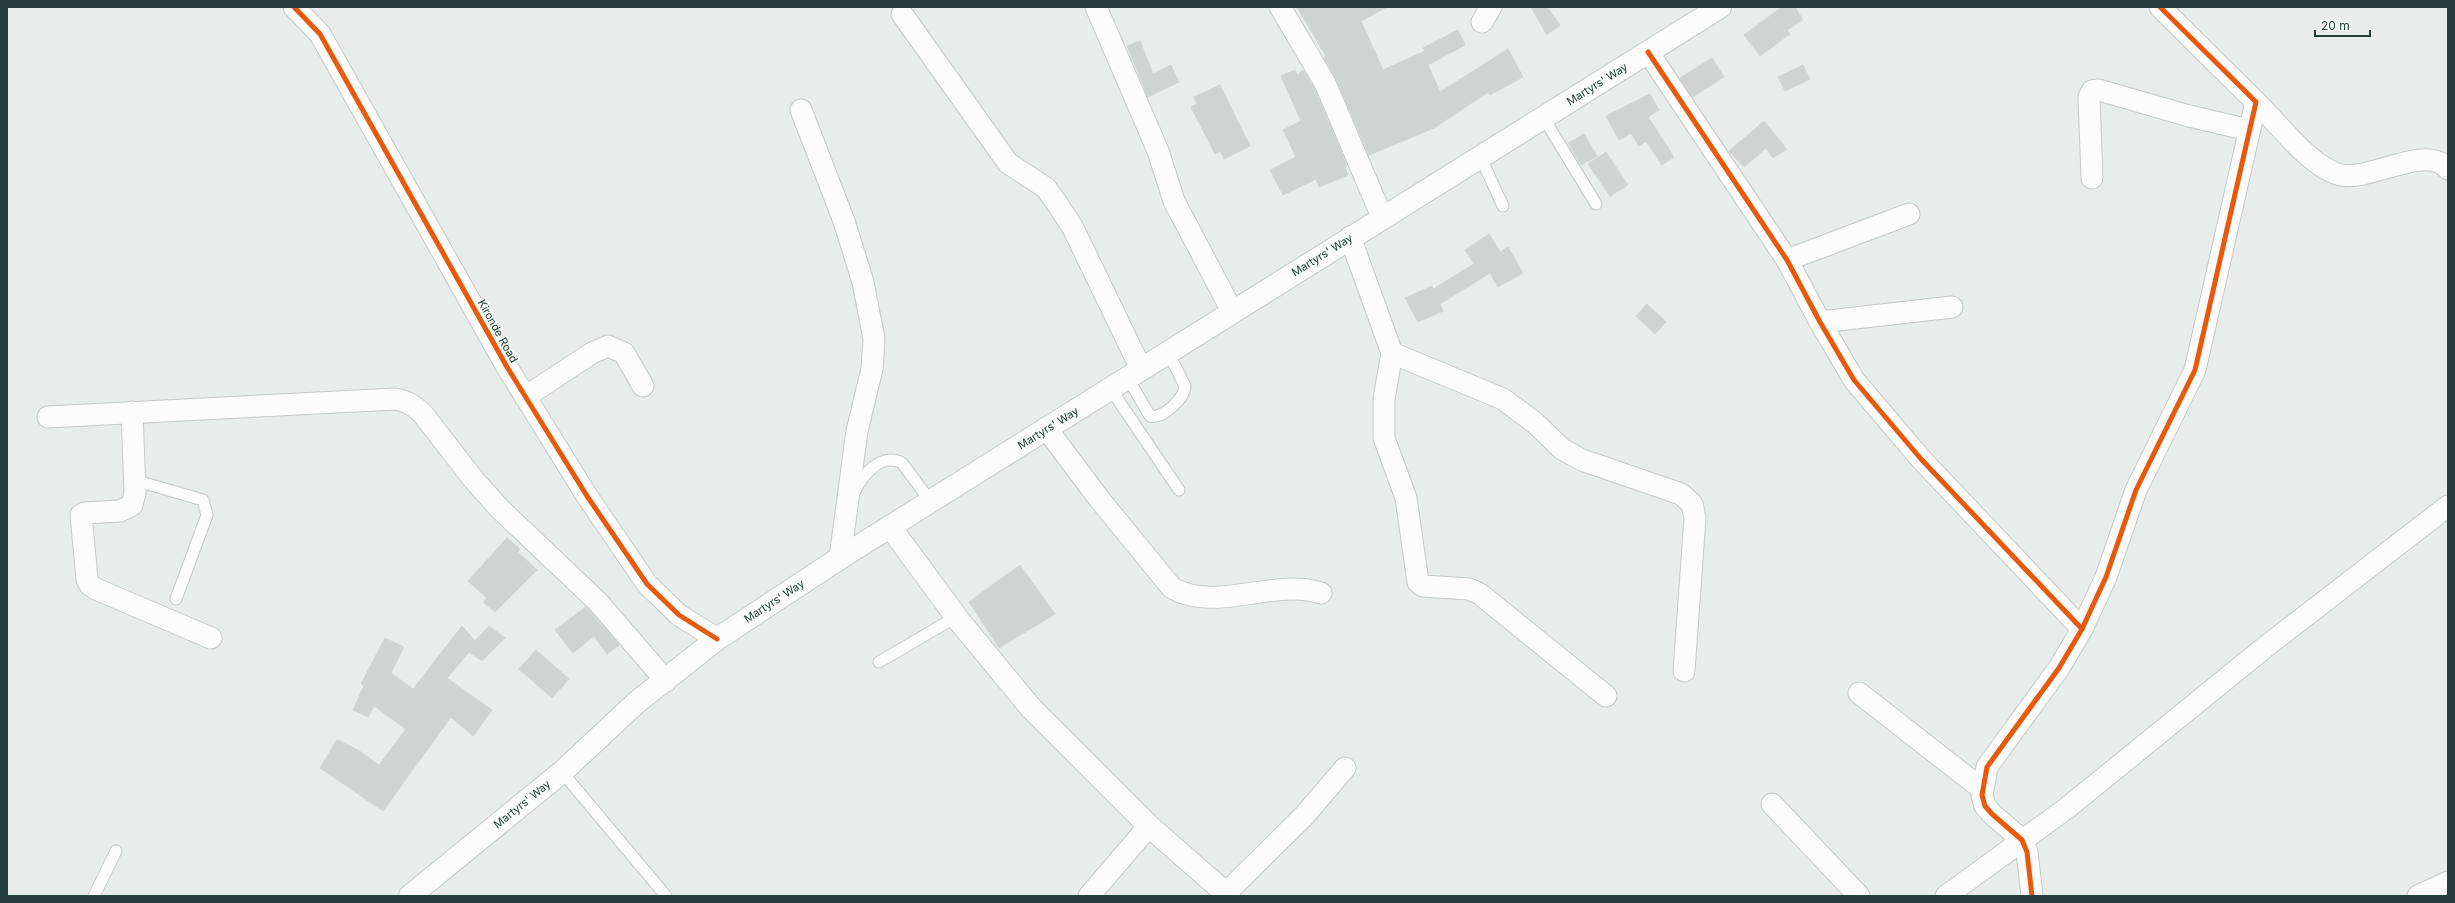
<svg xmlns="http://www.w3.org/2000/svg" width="2455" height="903" font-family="Inter,sans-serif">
  <rect width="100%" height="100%" fill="#e8ecea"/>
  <g fill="#cfd3d2" stroke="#d1d5d3">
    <path d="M 1297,7 L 1387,7 L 1361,21 L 1383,70 L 1425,51 L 1423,48 L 1458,30 L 1465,45 L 1428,65 L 1440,92 L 1508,49 L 1523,77 L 1490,95 L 1488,92 L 1434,128 L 1369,155 L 1336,78 L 1324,57 L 1326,56 Z"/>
    <path d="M 1531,7 L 1547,7 L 1560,25 L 1547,35 Z"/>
    <path d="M 1782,7 L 1795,7 L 1803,20 L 1787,30 L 1790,34 L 1760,56 L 1744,35 Z"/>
    <path d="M 1140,41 L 1153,74 L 1171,65 L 1179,82 L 1148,97 L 1127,46 Z"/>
    <path d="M 1712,58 L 1724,77 L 1692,97 L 1680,78 Z"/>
    <path d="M 1803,65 L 1810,79 L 1785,91 L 1778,77 Z"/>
    <path d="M 1295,70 L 1297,75 L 1303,70 L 1314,88 L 1347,166 L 1345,167 L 1348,175 L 1319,187 L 1316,179 L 1283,195 L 1270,170 L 1296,157 L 1283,130 L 1301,121 L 1281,76 Z"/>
    <path d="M 1220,85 L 1250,146 L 1224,159 L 1221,151 L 1215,154 L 1191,107 L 1197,104 L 1194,97 Z"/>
    <path d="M 1650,94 L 1659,110 L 1648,117 L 1674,157 L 1662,165 L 1646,141 L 1639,146 L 1631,133 L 1619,140 L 1606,116 Z"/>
    <path d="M 1764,121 L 1787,149 L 1773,158 L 1766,148 L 1744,167 L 1729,151 Z"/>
    <path d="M 1584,134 L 1597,156 L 1581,165 L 1568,143 Z"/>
    <path d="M 1606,152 L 1628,185 L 1610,196 L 1588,164 Z"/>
    <path d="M 1489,234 L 1500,252 L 1508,247 L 1523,273 L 1498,287 L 1490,273 L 1440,304 L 1443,311 L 1418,322 L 1405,298 L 1432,286 L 1433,289 L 1474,264 L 1465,250 Z"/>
    <path d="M 1647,304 L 1666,322 L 1655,334 L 1636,316 Z"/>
    <path d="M 507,538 L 520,549 L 518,552 L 537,570 L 495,612 L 483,602 L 487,598 L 468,581 Z"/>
    <path d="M 1020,565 L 1055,614 L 999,648 L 969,602 Z"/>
    <path d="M 586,607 L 604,628 L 573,653 L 555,630 Z"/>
    <path d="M 462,626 L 475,641 L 489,626 L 505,638 L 482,661 L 469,652 L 447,678 L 492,710 L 473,736 L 451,717 L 383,811 L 320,768 L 337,740 L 358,750 L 379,765 L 406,729 L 374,706 L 368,717 L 353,710 L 364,686 L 361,684 L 385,638 L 404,647 L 391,673 L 413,689 Z"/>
    <path d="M 605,628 L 619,645 L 607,654 L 594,636 Z"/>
    <path d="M 536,650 L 569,679 L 552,698 L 519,669 Z"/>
  </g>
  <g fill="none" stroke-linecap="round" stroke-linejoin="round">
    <g stroke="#c5c9c7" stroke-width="13">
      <g id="service">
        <path d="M 1543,117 L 1596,204"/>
        <path d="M 1480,156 L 1503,206"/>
        <path d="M 1127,377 L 1150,416 C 1162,420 1185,398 1185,386 L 1168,352"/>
        <path d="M 1110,388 L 1179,490"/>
        <path d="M 134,480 L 203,500 L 207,515 L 176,599"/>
        <path d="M 855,491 C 863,474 882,452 902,463 L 931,502"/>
        <path d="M 879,662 L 956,617"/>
        <path d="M 562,772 L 666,896"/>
        <path d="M 94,896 L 116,851"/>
      </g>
    </g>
    <g stroke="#c5c9c7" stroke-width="23">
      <g id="minor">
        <path d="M 294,7 L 320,34 L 507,367 L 587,496 L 647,584 L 679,615 L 717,639"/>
        <path d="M 1096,7 L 1158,151 L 1174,201 L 1232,311"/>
        <path d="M 1280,7 L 1325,83 L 1382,217"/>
        <path d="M 902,14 L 1008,163 L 1046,188 L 1058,205 L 1073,228 L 1141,369"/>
        <path d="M 1482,22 L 1491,7"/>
        <path d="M 1648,52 L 1787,260 L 1820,322 L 1854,380 L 1921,459 L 2082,629"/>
        <path d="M 2256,102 C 2278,123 2311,168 2341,175 C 2372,181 2426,143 2448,169"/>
        <path d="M 801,110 L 844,221 L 863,282 L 874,339 L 872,369 L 857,431 L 840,558"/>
        <path d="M 2092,178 L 2089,97 L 2092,91 L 2099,90 L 2189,116 L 2249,130"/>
        <path d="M 1350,237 L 1392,353 L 1503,399 L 1535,423 L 1562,449 L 1582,460 L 1681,494 L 1692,504 L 1695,518 L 1684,671"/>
        <path d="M 1787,260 L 1909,214"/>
        <path d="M 1820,322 L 1952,307"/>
        <path d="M 1392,353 L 1384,399 L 1384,438 L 1406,498 L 1418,582 L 1423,586 L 1469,589 L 1480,594 L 1606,696"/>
        <path d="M 525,397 L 592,353 L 608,346 L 624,353 L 643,386"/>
        <path d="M 132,412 L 135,493 L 132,505 L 120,511 L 84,513 L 81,515 L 87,579 L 90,585 L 96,589 L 211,638"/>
        <path d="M 48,417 L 395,399 C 407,401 413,405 422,413 L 474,480 L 500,509 L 598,602 L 666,681"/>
        <path d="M 1046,428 L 1100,500 L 1172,588 C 1217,613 1272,578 1321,593"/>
        <path d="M 1859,693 L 1982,789"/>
        <path d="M 1772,804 L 1859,896"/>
        <path d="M 1226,893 L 1304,816 L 1345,768"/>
        <path d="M 1089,896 L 1149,826"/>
        <path d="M 1946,896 L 2067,808 L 2264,648 L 2448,506"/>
        <path d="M 2032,896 L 2027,852 L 2022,840 L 1992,814 L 1985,806 L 1982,795 L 1987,767 L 2059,668 L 2082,629 L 2106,577 L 2136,490 L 2195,370 L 2256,102 L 2160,7"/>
        <path d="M 2418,896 L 2448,882"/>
      </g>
    </g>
    <g stroke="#c5c9c7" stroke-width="24">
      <path id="tertiary" d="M 891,528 L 960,622 L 1031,708 L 1149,826 L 1229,896"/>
    </g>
    <g stroke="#c4cac8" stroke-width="24">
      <path id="secondary" d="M 410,896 L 562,772 L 637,702 L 717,639 L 840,558 L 1720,7"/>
    </g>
    <use href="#service" stroke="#fcfcfc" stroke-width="11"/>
    <use href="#minor" stroke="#fcfcfc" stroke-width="21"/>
    <use href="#tertiary" stroke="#fcfcfc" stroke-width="22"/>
    <use href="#secondary" stroke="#fcfcfc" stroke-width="22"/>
    <g stroke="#f7fbf9" stroke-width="8">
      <g id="cycleway">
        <path d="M 294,7 L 320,34 L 507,367 L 587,496 L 647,584 L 679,615 L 717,639"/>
        <path d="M 1648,52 L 1787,260 L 1820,322 L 1854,380 L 1921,459 L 2082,629"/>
        <path d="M 2032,896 L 2027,852 L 2022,840 L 1992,814 L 1985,806 L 1982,795 L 1987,767 L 2059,668 L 2082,629 L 2106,577 L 2136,490 L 2195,370 L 2256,102 L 2160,7"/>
      </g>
    </g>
    <use href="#cycleway" stroke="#e8590c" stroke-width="5"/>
  </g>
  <g text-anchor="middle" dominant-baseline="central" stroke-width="3.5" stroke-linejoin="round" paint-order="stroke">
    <g font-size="11" fill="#25403a" stroke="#f7fbf9">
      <text transform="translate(1597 84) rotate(-32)">Martyrs' Way</text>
      <text transform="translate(1322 255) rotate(-32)">Martyrs' Way</text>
      <text transform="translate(498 331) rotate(61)">Kironde Road</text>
      <text transform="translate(1048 428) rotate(-32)">Martyrs' Way</text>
      <text transform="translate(774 601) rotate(-33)">Martyrs' Way</text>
      <text transform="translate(522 804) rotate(-39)">Martyrs' Way</text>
    </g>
  </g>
  <rect width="2455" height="903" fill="none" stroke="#25403a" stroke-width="16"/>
  <path d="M2315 30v6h55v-6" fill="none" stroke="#25403a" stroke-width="2"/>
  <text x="2321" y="30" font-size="12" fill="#25403a" stroke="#f7fbf9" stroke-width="3" paint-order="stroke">20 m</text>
</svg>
